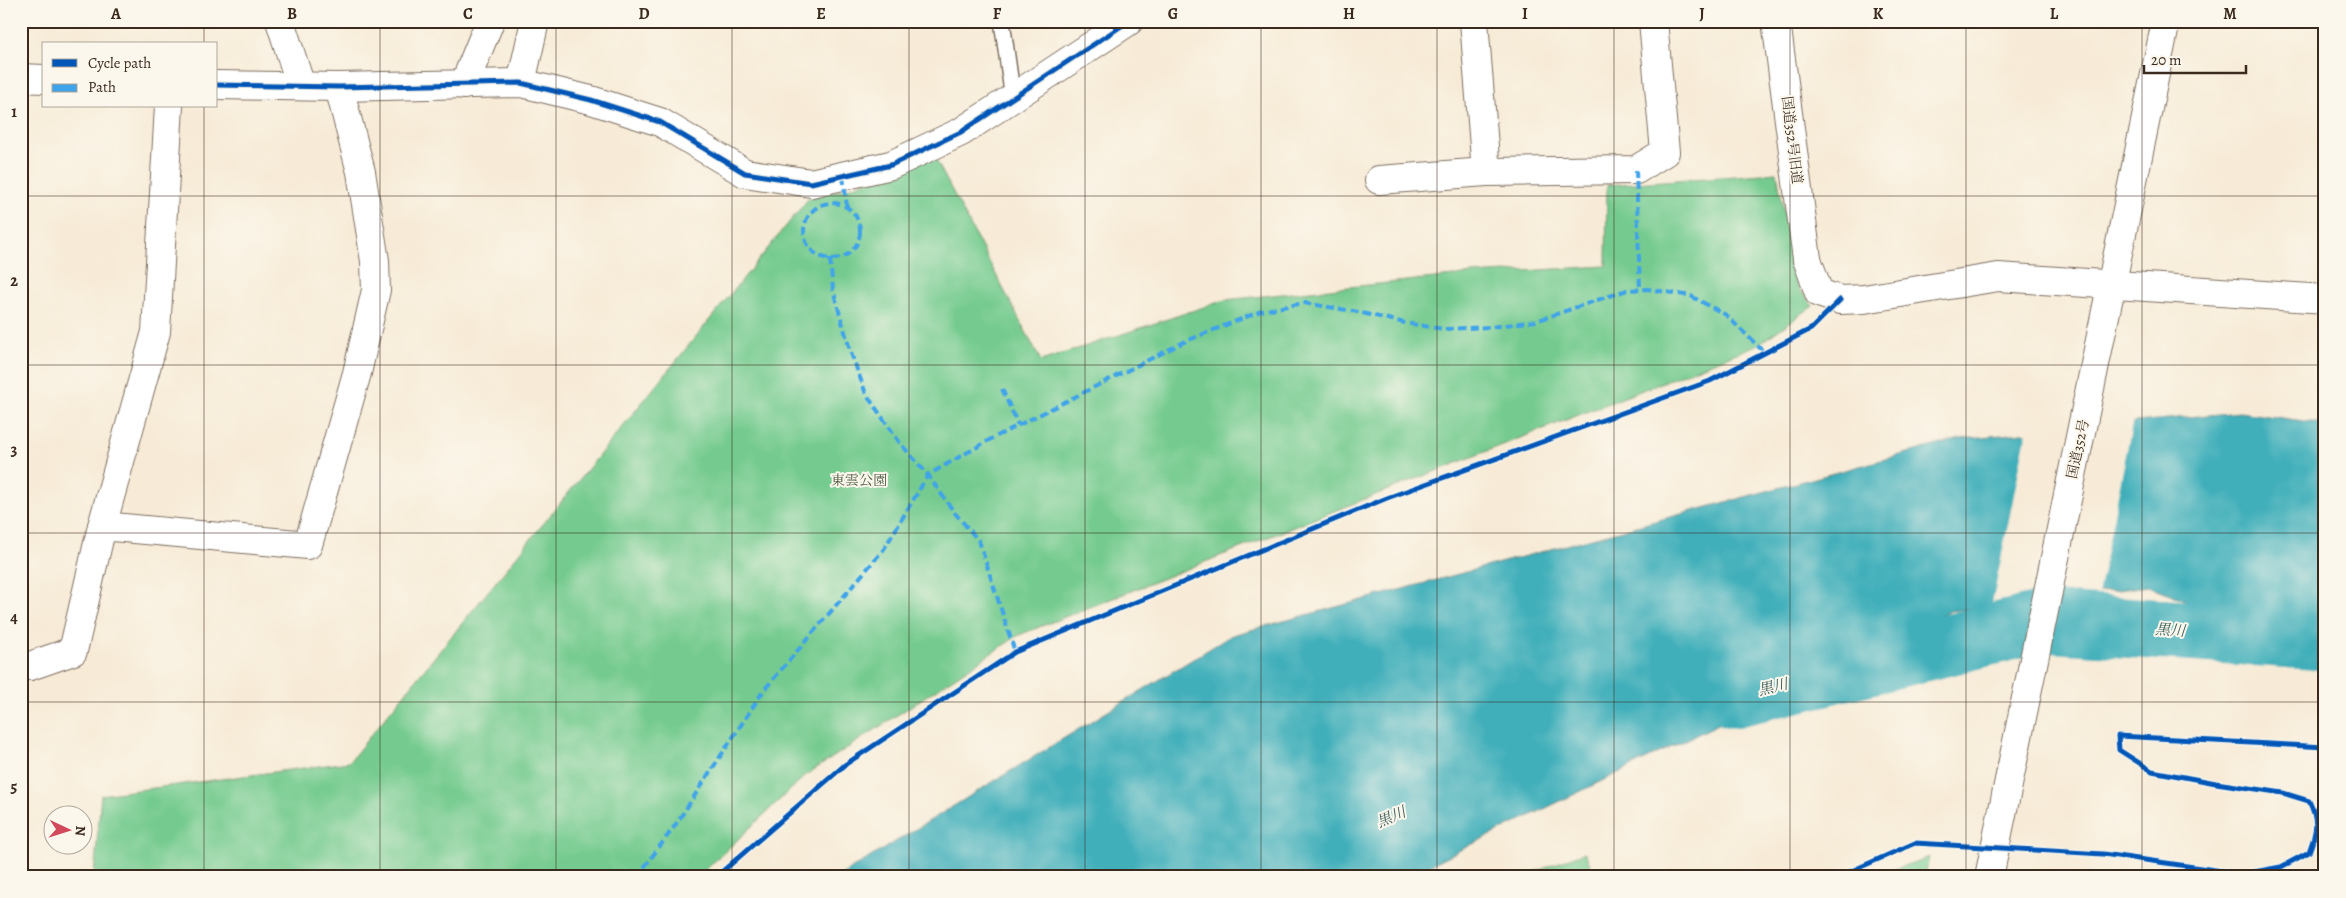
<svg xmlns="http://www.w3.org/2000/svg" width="2346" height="898" font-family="Alegreya,'Noto Serif JP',serif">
  <rect width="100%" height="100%" fill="#fbf7ec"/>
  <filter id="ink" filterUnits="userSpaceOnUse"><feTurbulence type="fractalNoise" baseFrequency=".02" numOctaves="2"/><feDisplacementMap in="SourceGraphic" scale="10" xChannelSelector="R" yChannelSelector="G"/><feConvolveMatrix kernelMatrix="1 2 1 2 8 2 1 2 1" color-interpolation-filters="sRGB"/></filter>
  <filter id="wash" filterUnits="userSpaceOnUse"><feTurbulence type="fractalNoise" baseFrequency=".0096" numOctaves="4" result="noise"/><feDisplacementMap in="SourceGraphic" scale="20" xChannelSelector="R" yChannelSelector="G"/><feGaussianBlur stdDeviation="1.12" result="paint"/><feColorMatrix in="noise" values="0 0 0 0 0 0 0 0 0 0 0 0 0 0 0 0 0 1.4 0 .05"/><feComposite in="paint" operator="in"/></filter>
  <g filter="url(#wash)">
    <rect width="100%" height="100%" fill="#f7ebd7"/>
    <g fill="#75cb8f" stroke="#587a56">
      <path d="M 934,156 L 1041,361 L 1225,300 L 1473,274 L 1606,266 L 1607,185 L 1777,173 L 1797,286 L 1813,306 L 1757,345 L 1019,635 L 806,775 L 698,877 L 94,877 L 101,795 L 349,762 L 809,198 L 851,187 Z"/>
      <path d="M 1585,852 L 1595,877 L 1522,877 Z"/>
      <path d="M 1929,857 L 1925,877 L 1873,877 Z"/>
    </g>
    <path fill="#3fafba" stroke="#3d6c6c" d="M 2240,412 L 2325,424 L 2325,654 L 2149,586 L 1950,611 L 1405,877 L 838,877 L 1232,635 L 1960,439 Z"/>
    <path fill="#f7ebd7" d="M 2133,420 L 2098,595 L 1991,609 L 2027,430 Z"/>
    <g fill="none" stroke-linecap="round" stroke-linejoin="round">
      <path stroke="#3fafba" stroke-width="61" d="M 1733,697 L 2043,622 L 2325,640"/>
    </g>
  </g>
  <g filter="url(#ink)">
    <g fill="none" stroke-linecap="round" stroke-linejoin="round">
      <g stroke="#7d6e5f" stroke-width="18">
        <path id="lane" d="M 1002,21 L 1013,99"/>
      </g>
      <g stroke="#7d6e5f" stroke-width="30">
        <g id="street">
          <path d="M 280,21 L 301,86"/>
          <path d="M 1474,21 L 1486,172"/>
          <path d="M 21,78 L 44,79"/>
          <path d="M 521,83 L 535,21"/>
          <path d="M 216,85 L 339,87 L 521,83 L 591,100 L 660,122 L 745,173 L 811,183 L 891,165 L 961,132 L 1129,21"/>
          <path d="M 464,85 L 490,21"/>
          <path d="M 1379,180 L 1486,172 L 1636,170 L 1665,152 L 1653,21"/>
          <path d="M 1807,259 L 1819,293 L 1840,300 L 1864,299 L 1998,277 L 2325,299"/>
          <path d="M 102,526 L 156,332 L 169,106"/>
          <path d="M 21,666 L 30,666 L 73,651 L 102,526 L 308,545 L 357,373 L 376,290 L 375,261 L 361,172 L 339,87"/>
        </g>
      </g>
      <g stroke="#7d6e5f" stroke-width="30">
        <path id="secondary" d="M 1776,21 L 1807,259"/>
      </g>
      <g stroke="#7d6e5f" stroke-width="30">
        <path id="highway" d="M 1989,877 L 2166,21"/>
      </g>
      <use href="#lane" stroke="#fff" stroke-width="15"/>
      <use href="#street" stroke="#fff" stroke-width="28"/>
      <use href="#secondary" stroke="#fff" stroke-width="28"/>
      <use href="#highway" stroke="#fff" stroke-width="28"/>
      <g stroke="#3fa3ea" stroke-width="4" stroke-dasharray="8 4" stroke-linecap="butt">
        <path d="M 1636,170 L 1640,289"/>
        <path d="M 843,176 L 847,207"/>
        <circle cx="832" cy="231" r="28"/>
        <path d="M 830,259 L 833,290 L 851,353 L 866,394 L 900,443 L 928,475 L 954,512 L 979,541 L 1015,652"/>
        <path d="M 1002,389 L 1018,425"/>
        <path d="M 637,877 L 674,827 L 764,690 L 884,549 L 928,475 L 991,439 L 1186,341 L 1261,311 L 1304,303 L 1353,311 L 1405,323 L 1444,329 L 1491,327 L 1536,321 L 1627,290 L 1648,289 L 1691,296 L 1726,315 L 1765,353"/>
      </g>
      <g stroke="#fbf7ec" stroke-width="8">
        <g id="cycleway">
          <path d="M 216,85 L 339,87 L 521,83 L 591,100 L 660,122 L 745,173 L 811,183 L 891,165 L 961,132 L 1129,21"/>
          <path d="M 716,877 L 846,764 L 1015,652 L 1387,498 L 1710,381 L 1811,329 L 1840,300"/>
          <path d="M 1838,877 L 1915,843 L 2103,854 L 2243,874 L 2281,867 L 2309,852 C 2317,830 2319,822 2309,801 L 2283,793 L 2216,783 L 2152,771 L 2119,750 L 2118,736 L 2325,747"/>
        </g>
      </g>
      <use href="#cycleway" stroke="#0057b8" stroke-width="5"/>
    </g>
  </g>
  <path fill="none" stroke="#3b2a1e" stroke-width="1" stroke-opacity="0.55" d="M 204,21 L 204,44M 380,21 L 380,877M 556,21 L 556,877M 732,21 L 732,877M 909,21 L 909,877M 1085,21 L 1085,877M 1261,21 L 1261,877M 1437,21 L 1437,877M 1614,21 L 1614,877M 1790,21 L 1790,877M 1966,21 L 1966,877M 2142,21 L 2142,877M 204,106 L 204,877M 21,196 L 2325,196M 21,365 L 2325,365M 21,533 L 2325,533M 21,702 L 2325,702"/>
  <g text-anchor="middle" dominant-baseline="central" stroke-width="4" stroke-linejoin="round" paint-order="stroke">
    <g font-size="14" fill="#3b2a1e" stroke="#fbf7ec">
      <text transform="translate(1792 140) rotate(83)">国道352号旧道</text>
      <text transform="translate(2078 449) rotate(-78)">国道352号</text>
    </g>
    <g font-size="14" fill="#4c5a40" stroke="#fbf7ec">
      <text x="859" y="480">東雲公園</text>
    </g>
    <g font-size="15" font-style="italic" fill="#3d5f5c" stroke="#fbf7ec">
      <text transform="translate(2170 630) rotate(4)">黒川</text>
      <text transform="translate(1773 687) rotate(-13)">黒川</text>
      <text transform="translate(1391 817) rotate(-23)">黒川</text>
    </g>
  </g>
  <rect width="2346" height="898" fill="none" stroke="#fbf7ec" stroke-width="55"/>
  <rect x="42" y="42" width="175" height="65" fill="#fbf7ec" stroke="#aea59a"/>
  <rect x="52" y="59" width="25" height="8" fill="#0057b8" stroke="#aea59a"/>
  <text x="88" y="68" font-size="15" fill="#3b2a1e">Cycle path</text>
  <rect x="52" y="84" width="25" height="8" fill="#3fa3ea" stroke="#aea59a"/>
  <text x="88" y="92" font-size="15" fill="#3b2a1e">Path</text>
  <g transform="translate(68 830) rotate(94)"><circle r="24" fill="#fbf7ec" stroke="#aea59a"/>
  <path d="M0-4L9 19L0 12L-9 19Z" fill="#d1495b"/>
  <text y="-8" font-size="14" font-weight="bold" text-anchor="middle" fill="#3b2a1e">N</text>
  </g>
  <path d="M2144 65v8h102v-8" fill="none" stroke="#3b2a1e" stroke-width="2.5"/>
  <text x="2151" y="65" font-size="15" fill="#3b2a1e" stroke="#fbf7ec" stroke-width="4" paint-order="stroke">20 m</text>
  <rect x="28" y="28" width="2290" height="842" fill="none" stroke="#3b2a1e" stroke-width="2"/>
  <g font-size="16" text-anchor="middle" font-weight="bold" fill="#3b2a1e">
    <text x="116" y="19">A</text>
    <text x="292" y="19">B</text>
    <text x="468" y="19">C</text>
    <text x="644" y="19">D</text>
    <text x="821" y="19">E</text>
    <text x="997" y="19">F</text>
    <text x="1173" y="19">G</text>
    <text x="1349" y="19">H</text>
    <text x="1525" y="19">I</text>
    <text x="1702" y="19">J</text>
    <text x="1878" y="19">K</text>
    <text x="2054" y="19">L</text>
    <text x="2230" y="19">M</text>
    <text x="14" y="117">1</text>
    <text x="14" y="286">2</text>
    <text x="14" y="455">3</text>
    <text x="14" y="623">4</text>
    <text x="14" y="792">5</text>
  </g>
</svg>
